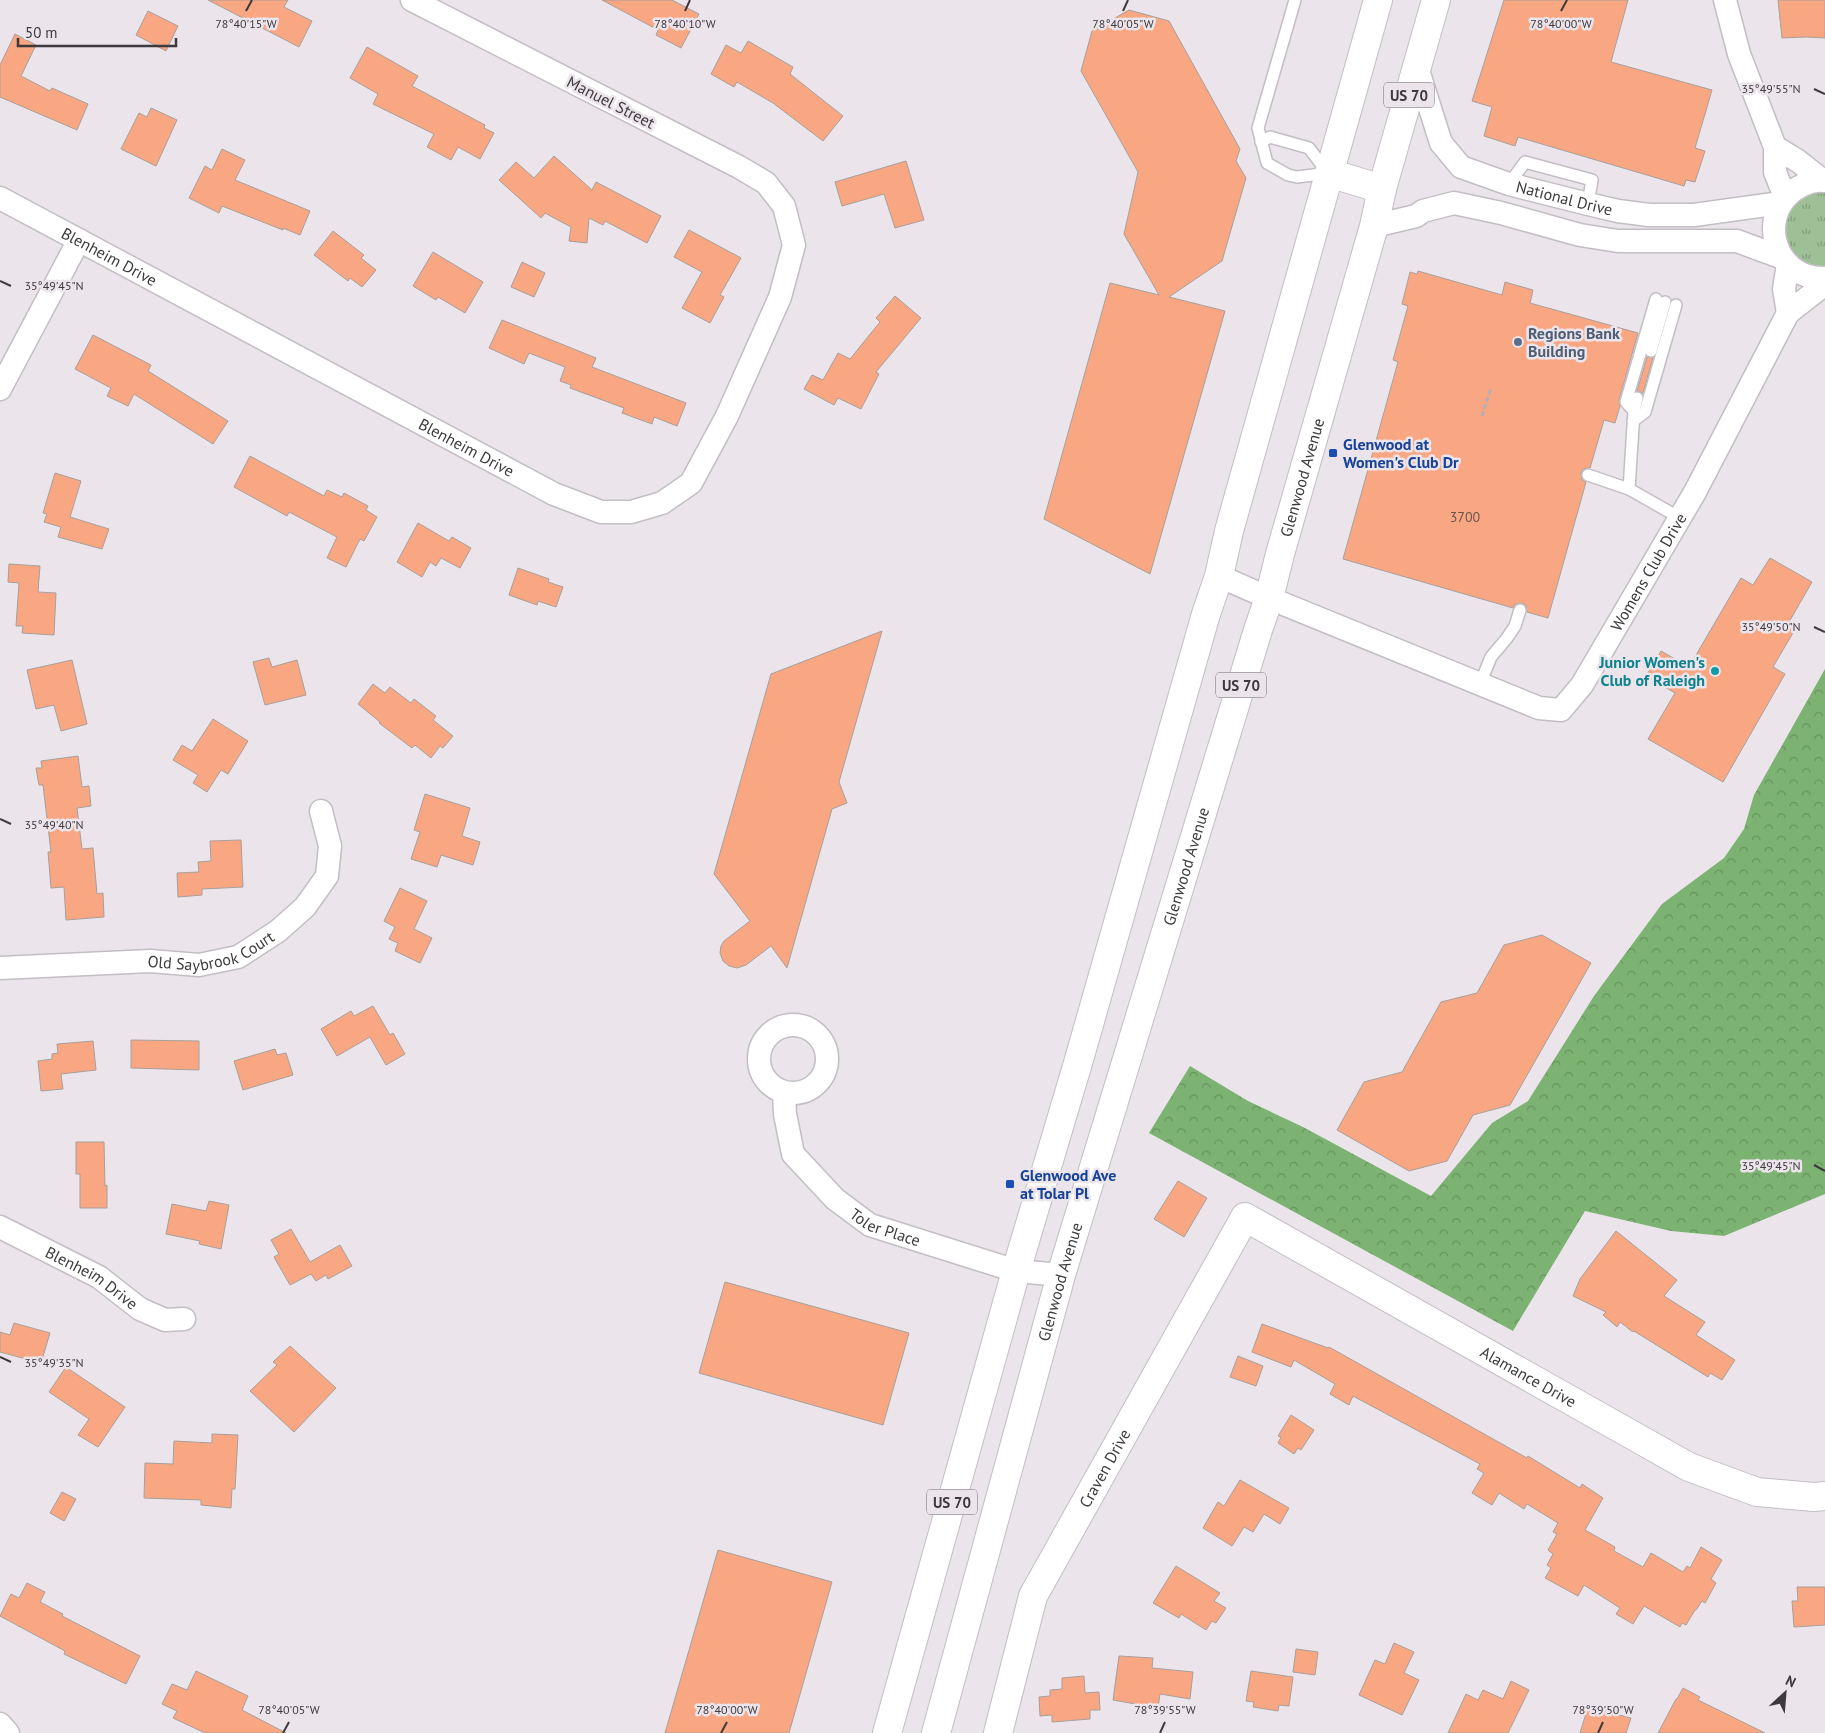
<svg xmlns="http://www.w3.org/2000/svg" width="1825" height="1733" font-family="'PT Sans',sans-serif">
  <defs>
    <pattern id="grass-tufts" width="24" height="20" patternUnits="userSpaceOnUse" patternTransform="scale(1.25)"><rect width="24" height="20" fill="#9dc097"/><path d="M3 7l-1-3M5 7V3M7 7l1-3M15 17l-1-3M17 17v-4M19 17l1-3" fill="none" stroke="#819d7c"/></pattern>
    <pattern id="forest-crowns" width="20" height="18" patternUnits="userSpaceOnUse" patternTransform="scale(1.25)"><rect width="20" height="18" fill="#7cb372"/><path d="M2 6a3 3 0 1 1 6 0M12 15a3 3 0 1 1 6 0" fill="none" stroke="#67935f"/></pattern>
  </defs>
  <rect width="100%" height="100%" fill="#ebe4eb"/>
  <path fill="url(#grass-tufts)" d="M 1825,191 L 1825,266 C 1772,267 1768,193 1825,191 Z"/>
  <path fill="url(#forest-crowns)" d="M 1825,669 L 1825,1194 L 1724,1236 L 1671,1231 L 1585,1211 L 1513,1331 L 1149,1133 L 1190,1066 L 1248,1101 L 1303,1127 L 1431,1196 L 1492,1123 L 1528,1101 L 1594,996 L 1662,904 L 1724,858 L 1744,829 L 1754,795 Z"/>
  <g fill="#f8a782" stroke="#a89f9b">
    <path d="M 208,0 L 288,0 L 284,7 L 312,21 L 299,47 Z"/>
    <path d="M 602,0 L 672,0 L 699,14 L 681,48 L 656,35 L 658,30 Z"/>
    <path d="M 1504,0 L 1628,0 L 1611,62 L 1712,90 L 1695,148 L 1705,151 L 1695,182 L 1686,180 L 1684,186 L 1518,137 L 1515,146 L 1484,136 L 1492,107 L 1472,101 Z"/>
    <path d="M 1778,0 L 1825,0 L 1825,38 L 1806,37 L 1782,38 Z"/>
    <path d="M 1129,10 L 1169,21 L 1240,149 L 1236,161 L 1246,178 L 1222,261 L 1169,297 L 1225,311 L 1150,574 L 1044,519 L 1110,283 L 1159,295 L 1124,234 L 1138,172 L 1081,71 L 1092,31 Z"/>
    <path d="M 148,11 L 178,26 L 166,51 L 136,35 Z"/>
    <path d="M 15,34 L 36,45 L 21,76 L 50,91 L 52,88 L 88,104 L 77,130 L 0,97 L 0,65 Z"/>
    <path d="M 748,41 L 793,67 L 790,74 L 843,116 L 823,141 L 773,103 L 737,82 L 734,87 L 711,74 L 726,45 L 741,53 Z"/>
    <path d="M 367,47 L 418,76 L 412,86 L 485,125 L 484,128 L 494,133 L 480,159 L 458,147 L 451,160 L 427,147 L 434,134 L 373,104 L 378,94 L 350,78 Z"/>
    <path d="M 151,108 L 177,120 L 156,166 L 121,149 L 139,113 L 147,117 Z"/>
    <path d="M 222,149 L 245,160 L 235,180 L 310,211 L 300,235 L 283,228 L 283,230 L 222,206 L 219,213 L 189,198 L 205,166 L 212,170 Z"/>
    <path d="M 554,156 L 592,190 L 596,182 L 661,216 L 647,243 L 605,221 L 603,225 L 589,218 L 587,243 L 569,241 L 571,227 L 545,213 L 541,218 L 499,180 L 516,162 L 534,178 Z"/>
    <path d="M 906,161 L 924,220 L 895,228 L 884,194 L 842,206 L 835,182 Z"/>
    <path d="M 689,230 L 741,258 L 720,295 L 724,297 L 710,323 L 682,308 L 702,272 L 674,257 Z"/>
    <path d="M 333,231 L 364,255 L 361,258 L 376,270 L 362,287 L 350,278 L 348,281 L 314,255 Z"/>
    <path d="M 433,252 L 483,282 L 465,313 L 438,297 L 436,300 L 413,286 Z"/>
    <path d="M 522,262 L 545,273 L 534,297 L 511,287 Z"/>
    <path d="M 1418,271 L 1502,295 L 1505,282 L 1533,290 L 1530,303 L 1638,333 L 1619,400 L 1620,406 L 1615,423 L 1604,420 L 1590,468 L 1583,469 L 1581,473 L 1582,480 L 1586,482 L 1548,618 L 1527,612 L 1526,605 L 1522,603 L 1515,604 L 1513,608 L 1343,559 L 1398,362 L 1393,360 L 1408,306 L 1402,304 L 1410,272 L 1417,274 Z"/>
    <path d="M 895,296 L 921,318 L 876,372 L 879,374 L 861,409 L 838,398 L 834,405 L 804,389 L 812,375 L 823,380 L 838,353 L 850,359 L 880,322 L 876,318 Z"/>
    <path d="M 502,320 L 596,358 L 592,367 L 686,403 L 677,426 L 654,417 L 652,424 L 622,413 L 624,408 L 570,388 L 571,385 L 560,381 L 565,367 L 529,353 L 524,364 L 489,348 Z"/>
    <path d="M 93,335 L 151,365 L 148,371 L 228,421 L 213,444 L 134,394 L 128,406 L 107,396 L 111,388 L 75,369 Z"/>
    <path d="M 1647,357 L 1653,358 L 1643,393 L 1637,391 Z"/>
    <path d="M 250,456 L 324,496 L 327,490 L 342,497 L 344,493 L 368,506 L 366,510 L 377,517 L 364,541 L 360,539 L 346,567 L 327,558 L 337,537 L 289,512 L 287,516 L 234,487 Z"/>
    <path d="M 55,473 L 81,481 L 70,517 L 109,529 L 102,549 L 58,537 L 61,527 L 44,522 L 47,514 L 43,513 Z"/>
    <path d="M 418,523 L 449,541 L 452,537 L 471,548 L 460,568 L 441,558 L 436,566 L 430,562 L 422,577 L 397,562 Z"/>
    <path d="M 1770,558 L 1812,582 L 1789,622 L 1797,626 L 1773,667 L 1785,674 L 1723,782 L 1648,739 L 1675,693 L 1646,676 L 1661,651 L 1689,667 L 1741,578 L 1753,585 Z"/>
    <path d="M 9,564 L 40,566 L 38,592 L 56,593 L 54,635 L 22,633 L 23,626 L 16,626 L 19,583 L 8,582 Z"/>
    <path d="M 518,568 L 549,579 L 548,582 L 563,587 L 556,607 L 538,601 L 537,605 L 509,595 Z"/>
    <path d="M 882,631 L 839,782 L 847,803 L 832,809 L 787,968 L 771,946 L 746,965 L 737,968 L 729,966 L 723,961 L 720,953 L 721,946 L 724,941 L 750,921 L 714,874 L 771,674 Z"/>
    <path d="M 269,658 L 272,667 L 297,660 L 306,695 L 265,705 L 253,662 Z"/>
    <path d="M 72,660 L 87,724 L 61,731 L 54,705 L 36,709 L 27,670 Z"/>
    <path d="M 373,684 L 385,693 L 390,687 L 411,703 L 414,699 L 436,716 L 433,720 L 453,736 L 443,748 L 440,746 L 431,758 L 415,745 L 412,748 L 379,723 L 380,722 L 358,704 Z"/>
    <path d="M 213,719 L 248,741 L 228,774 L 221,770 L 207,792 L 193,783 L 198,775 L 173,760 L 182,745 L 192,751 Z"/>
    <path d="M 78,756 L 82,787 L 89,786 L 91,806 L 77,808 L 82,849 L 93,848 L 97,894 L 103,893 L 104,917 L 66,920 L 64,887 L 51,888 L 48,852 L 51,852 L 43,785 L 39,785 L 36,768 L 42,768 L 41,761 Z"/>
    <path d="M 425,794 L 470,808 L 462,836 L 480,842 L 473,865 L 441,855 L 437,867 L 411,859 L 420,832 L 414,830 Z"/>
    <path d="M 241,840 L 243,887 L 202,889 L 202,895 L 178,897 L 177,873 L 199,872 L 198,862 L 211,861 L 210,841 Z"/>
    <path d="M 400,888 L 427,901 L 414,929 L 432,938 L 420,963 L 395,951 L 398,943 L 389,939 L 395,927 L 384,921 Z"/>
    <path d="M 1542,935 L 1591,963 L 1510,1105 L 1473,1115 L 1447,1161 L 1409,1171 L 1337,1130 L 1364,1082 L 1402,1072 L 1441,1002 L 1477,993 L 1504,945 Z"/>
    <path d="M 373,1006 L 390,1035 L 393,1033 L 405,1054 L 386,1065 L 370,1037 L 337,1056 L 321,1029 L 351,1011 L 354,1016 Z"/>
    <path d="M 131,1040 L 199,1041 L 199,1070 L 131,1068 Z"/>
    <path d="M 93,1041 L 96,1070 L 61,1074 L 63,1089 L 41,1091 L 38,1061 L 52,1059 L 52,1054 L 58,1053 L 57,1044 Z"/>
    <path d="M 275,1049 L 277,1055 L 286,1053 L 293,1075 L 243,1090 L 234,1061 Z"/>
    <path d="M 76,1142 L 104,1142 L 105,1186 L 107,1185 L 107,1208 L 80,1208 L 80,1174 L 76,1174 Z"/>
    <path d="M 1178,1181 L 1207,1198 L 1184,1237 L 1154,1219 Z"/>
    <path d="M 209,1201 L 229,1205 L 221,1249 L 199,1244 L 200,1241 L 166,1234 L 172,1204 L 206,1211 Z"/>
    <path d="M 291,1229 L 310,1262 L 340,1245 L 352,1266 L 328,1279 L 326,1275 L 316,1281 L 311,1274 L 290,1285 L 274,1257 L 279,1254 L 271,1240 Z"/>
    <path d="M 1616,1231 L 1677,1280 L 1664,1296 L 1705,1322 L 1696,1335 L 1735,1360 L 1722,1380 L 1710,1373 L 1708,1377 L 1634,1331 L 1633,1332 L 1620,1322 L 1617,1327 L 1603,1315 L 1606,1312 L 1573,1296 L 1580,1279 Z"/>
    <path d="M 725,1282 L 909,1333 L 883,1425 L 699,1373 Z"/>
    <path d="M 14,1323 L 50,1333 L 41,1363 L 0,1352 L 0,1332 L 10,1335 Z"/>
    <path d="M 1262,1324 L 1328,1348 L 1329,1347 L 1527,1458 L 1528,1456 L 1580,1488 L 1582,1484 L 1603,1498 L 1585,1530 L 1615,1547 L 1614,1551 L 1643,1567 L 1651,1553 L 1683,1572 L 1687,1566 L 1690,1568 L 1701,1547 L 1722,1560 L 1711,1579 L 1716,1583 L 1705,1603 L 1702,1601 L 1696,1610 L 1695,1610 L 1686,1625 L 1682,1623 L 1680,1627 L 1644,1606 L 1633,1624 L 1616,1614 L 1620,1608 L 1584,1585 L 1578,1596 L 1545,1578 L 1551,1568 L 1547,1565 L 1553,1554 L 1548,1550 L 1557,1534 L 1553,1532 L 1558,1523 L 1527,1504 L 1524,1509 L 1499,1493 L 1492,1505 L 1472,1493 L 1484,1473 L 1477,1469 L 1480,1464 L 1353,1396 L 1349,1405 L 1330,1394 L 1335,1384 L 1294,1360 L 1291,1367 L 1252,1352 Z"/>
    <path d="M 290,1346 L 336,1388 L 294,1432 L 250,1391 L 277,1365 L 273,1362 Z"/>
    <path d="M 1238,1356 L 1263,1366 L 1256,1386 L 1230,1377 Z"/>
    <path d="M 66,1367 L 125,1407 L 98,1447 L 78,1435 L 89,1419 L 49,1392 Z"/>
    <path d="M 1291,1415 L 1314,1430 L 1301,1450 L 1298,1448 L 1294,1454 L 1278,1443 L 1281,1437 L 1278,1436 Z"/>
    <path d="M 212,1434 L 238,1435 L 235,1489 L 232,1489 L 231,1508 L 201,1505 L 201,1500 L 144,1498 L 145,1463 L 173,1464 L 174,1441 L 212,1443 Z"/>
    <path d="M 1240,1480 L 1289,1508 L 1280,1524 L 1264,1514 L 1253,1532 L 1244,1527 L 1232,1546 L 1203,1528 L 1218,1502 L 1224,1506 Z"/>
    <path d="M 62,1492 L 76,1499 L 64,1521 L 50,1513 Z"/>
    <path d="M 718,1550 L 832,1582 L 789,1733 L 665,1733 Z"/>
    <path d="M 1176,1566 L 1220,1593 L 1214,1601 L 1226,1608 L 1216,1623 L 1212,1621 L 1206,1630 L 1181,1614 L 1179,1618 L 1153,1603 Z"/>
    <path d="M 27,1583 L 45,1592 L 40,1602 L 63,1614 L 62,1616 L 140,1656 L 126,1684 L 64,1654 L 65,1651 L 0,1616 L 11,1594 L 19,1598 Z"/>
    <path d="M 1797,1587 L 1825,1587 L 1825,1625 L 1794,1627 L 1792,1601 L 1798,1601 Z"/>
    <path d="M 1394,1643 L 1414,1652 L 1404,1673 L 1419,1680 L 1402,1715 L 1359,1695 L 1375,1660 L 1385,1664 Z"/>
    <path d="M 1296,1649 L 1318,1652 L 1315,1675 L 1293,1672 Z"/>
    <path d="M 1119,1656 L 1153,1658 L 1152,1668 L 1193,1672 L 1190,1699 L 1160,1694 L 1158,1708 L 1113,1700 Z"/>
    <path d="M 196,1671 L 248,1696 L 242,1710 L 286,1733 L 205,1733 L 173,1718 L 177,1711 L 162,1704 L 172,1684 L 187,1690 Z"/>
    <path d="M 1251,1671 L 1293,1677 L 1289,1706 L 1279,1705 L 1278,1711 L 1253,1707 L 1254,1702 L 1246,1701 Z"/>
    <path d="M 1084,1676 L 1085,1693 L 1099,1692 L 1100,1710 L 1090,1710 L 1090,1719 L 1052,1722 L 1052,1715 L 1040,1716 L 1039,1697 L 1050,1696 L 1050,1690 L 1062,1689 L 1062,1678 Z"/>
    <path d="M 1511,1681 L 1529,1690 L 1508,1733 L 1448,1733 L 1466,1694 L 1478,1700 L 1483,1690 L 1503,1699 Z"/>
    <path d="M 1683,1688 L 1700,1697 L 1698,1700 L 1765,1733 L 1658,1733 L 1676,1699 L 1677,1699 Z"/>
    <path d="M 1588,1707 L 1631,1718 L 1626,1733 L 1580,1733 Z"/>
  </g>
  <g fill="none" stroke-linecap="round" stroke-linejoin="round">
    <g stroke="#c3bdc4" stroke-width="14">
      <g id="lane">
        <path d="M 1295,0 L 1258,128 L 1267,163 L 1288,175 L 1297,177 L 1329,173"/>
        <path d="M 1261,142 L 1270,137 L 1309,148 L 1327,172"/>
        <path d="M 1509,184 L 1525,162 L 1592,180 L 1588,204"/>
        <path d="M 1651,351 L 1665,302"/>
        <path d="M 1634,411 L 1626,402 L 1656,299"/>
        <path d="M 1633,421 L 1645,412 L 1676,305"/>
        <path d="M 1588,475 L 1629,489 L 1680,518"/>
        <path d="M 1629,489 L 1634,411 L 1637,398"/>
        <path d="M 1480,684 L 1491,657 L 1507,638 L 1515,626 L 1520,610"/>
      </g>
    </g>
    <g stroke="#c3bdc4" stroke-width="25">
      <g id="street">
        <path d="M 1725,0 L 1739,54 L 1775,147 L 1775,172 L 1785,197"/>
        <path id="s1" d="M 1417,67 L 1441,143 L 1461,167 L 1509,184 L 1588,204 L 1618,211 L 1649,215 L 1694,215 L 1781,203"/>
        <path d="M 1775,147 L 1798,161 L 1822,180"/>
        <path d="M 1825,181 C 1818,180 1809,182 1803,185 C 1754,208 1771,280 1825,278"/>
        <path id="s2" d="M 0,198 L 554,494 L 601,512 L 631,512 L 662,503 L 691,483 L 727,416 L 780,297 L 794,245 L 784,206 L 766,183 L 739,167 L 412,0"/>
        <path d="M 1374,226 L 1416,216 L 1423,211 L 1454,203 L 1501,213 L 1580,235 L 1618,241 L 1737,241 L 1783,258"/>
        <path d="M 1788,264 L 1784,289 L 1788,313"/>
        <path d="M 0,389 L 79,240"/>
        <path id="s3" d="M 1219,576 L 1269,598 L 1539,708 L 1561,710 L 1582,685 L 1695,492 L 1788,313 L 1825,284"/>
        <path id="s4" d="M 0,968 L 150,961 L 199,965 L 238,957 L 278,931 L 305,907 L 327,876 L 330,846 L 321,811"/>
        <circle cx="793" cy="1059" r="34"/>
        <path id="s5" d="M 784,1093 L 785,1114 L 793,1154 L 835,1199 L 870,1225 L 1016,1271 L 1061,1275"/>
        <path id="s6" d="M 0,1227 L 99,1277 L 140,1309 L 165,1320 L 184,1319"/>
        <path d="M 0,1724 L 8,1733"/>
      </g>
    </g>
    <g stroke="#c3bdc4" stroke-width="30">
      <g id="secondary">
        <path id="s7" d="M 998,1733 L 1033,1596 L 1245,1217 L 1689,1467 L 1757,1492 L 1814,1497 L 1825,1496"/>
      </g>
    </g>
    <g stroke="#c3bdc4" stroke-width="30">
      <g id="primary">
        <path d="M 1329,173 L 1382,189"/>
        <path d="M 887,1733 L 1016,1271 L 1078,1063 L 1206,614 L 1219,576 L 1229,531 L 1378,0"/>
        <path id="s8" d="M 936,1733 L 1061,1275 L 1258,630 L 1269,598 L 1280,554 L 1374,226 L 1382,189 L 1436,0"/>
      </g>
    </g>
    <path stroke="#b5afb5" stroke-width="3" stroke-dasharray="5 2.5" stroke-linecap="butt" d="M 1482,416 L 1491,388"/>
    <use href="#lane" stroke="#fff" stroke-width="11"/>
    <use href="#street" stroke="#fff" stroke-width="22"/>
    <use href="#secondary" stroke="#fff" stroke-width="28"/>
    <use href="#primary" stroke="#fff" stroke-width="28"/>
  </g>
  <path fill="none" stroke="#3d3a3d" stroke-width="2" d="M 246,11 L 252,0M 685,11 L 690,0M 1123,11 L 1128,0M 1561,11 L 1567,0M 1814,89 L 1825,94M 0,281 L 11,286M 1814,627 L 1825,632M 0,819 L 11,824M 1814,1165 L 1825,1171M 0,1357 L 11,1362M 283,1733 L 289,1722M 721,1733 L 727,1722M 1160,1733 L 1165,1722M 1598,1733 L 1603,1722"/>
  <circle fill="#5c6f8a" stroke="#ebe4eb" stroke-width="2" cx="1518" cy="342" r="5"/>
  <g fill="#1a4fb4" stroke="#ebe4eb" stroke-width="2">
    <rect x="1328" y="448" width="10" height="10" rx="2.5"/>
    <rect x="1005" y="1179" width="10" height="10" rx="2.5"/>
  </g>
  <circle fill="#0f9aa8" stroke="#ebe4eb" stroke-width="2" cx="1715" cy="671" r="5"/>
  <g text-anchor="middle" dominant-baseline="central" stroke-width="5" stroke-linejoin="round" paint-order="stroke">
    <g font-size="14" fill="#6c554e">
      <text x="1465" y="517">3700</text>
    </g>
    <g fill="#ebe4eb" stroke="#716d71" stroke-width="1">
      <rect x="1384" y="82.5" width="50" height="25" rx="4"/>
      <rect x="1216" y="672.5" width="50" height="25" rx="4"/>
      <rect x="927" y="1489.5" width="50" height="25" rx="4"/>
    </g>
    <g font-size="15" font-weight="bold" fill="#3d3a3d">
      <text x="1409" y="95">US 70</text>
      <text x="1241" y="685">US 70</text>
      <text x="952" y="1502">US 70</text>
    </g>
    <g font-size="16" fill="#3d3a3d" stroke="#ebe4eb">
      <text transform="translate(611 102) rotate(27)">Manuel Street</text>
      <text stroke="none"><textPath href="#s1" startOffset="219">National Drive</textPath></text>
      <text stroke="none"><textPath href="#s2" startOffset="124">Blenheim Drive</textPath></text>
      <text stroke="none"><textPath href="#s2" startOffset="529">Blenheim Drive</textPath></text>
      <text stroke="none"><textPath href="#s8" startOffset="1308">Glenwood Avenue</textPath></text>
      <text stroke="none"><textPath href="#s3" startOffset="532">Womens Club Drive</textPath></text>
      <text stroke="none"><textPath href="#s8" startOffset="902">Glenwood Avenue</textPath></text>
      <text stroke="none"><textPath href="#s4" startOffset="214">Old Saybrook Court</textPath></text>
      <text stroke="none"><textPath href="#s5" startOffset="182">Toler Place</textPath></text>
      <text stroke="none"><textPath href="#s6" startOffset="105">Blenheim Drive</textPath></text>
      <text stroke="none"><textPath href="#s8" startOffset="468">Glenwood Avenue</textPath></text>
      <text stroke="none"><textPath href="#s7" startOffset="901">Alamance Drive</textPath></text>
      <text stroke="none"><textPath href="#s7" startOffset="288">Craven Drive</textPath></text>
    </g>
    <g font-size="16" font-weight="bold" fill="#4e5e75" stroke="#ebe4eb" text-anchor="start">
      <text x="1528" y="333">Regions Bank<tspan x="1528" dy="18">Building</tspan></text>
    </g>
    <g font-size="16" font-weight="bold" fill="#164399" stroke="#ebe4eb" text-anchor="start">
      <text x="1343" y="444">Glenwood at<tspan x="1343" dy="18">Women's Club Dr</tspan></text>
      <text x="1020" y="1175">Glenwood Ave<tspan x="1020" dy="18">at Tolar Pl</tspan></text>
    </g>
    <g font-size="16" font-weight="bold" fill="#0d838f" stroke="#ebe4eb" text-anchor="end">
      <text x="1705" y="662">Junior Women's<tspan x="1705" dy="18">Club of Raleigh</tspan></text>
    </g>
  </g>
  <g font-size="12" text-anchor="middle" fill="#3d3a3d" stroke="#ebe4eb" stroke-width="5" stroke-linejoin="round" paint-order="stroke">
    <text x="246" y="28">78°40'15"W</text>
    <text x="685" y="28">78°40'10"W</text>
    <text x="1123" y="28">78°40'05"W</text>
    <text x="1561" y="28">78°40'00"W</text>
    <text x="1771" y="93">35°49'55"N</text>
    <text x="54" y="290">35°49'45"N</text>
    <text x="1771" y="631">35°49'50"N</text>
    <text x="54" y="829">35°49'40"N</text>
    <text x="1771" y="1170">35°49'45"N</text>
    <text x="54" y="1367">35°49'35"N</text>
    <text x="289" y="1714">78°40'05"W</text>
    <text x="727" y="1714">78°40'00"W</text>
    <text x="1165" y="1714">78°39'55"W</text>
    <text x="1603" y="1714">78°39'50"W</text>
  </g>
  <g transform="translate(1785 1693) rotate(26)" stroke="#ebe4eb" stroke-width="4" paint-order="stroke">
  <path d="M0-4L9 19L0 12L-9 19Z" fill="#3d3a3d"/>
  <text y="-8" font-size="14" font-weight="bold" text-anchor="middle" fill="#3d3a3d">N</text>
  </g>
  <path d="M18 38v8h158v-8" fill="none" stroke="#3d3a3d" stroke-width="2.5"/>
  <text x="25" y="38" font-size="15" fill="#3d3a3d" stroke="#ebe4eb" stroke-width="4" paint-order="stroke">50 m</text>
</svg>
